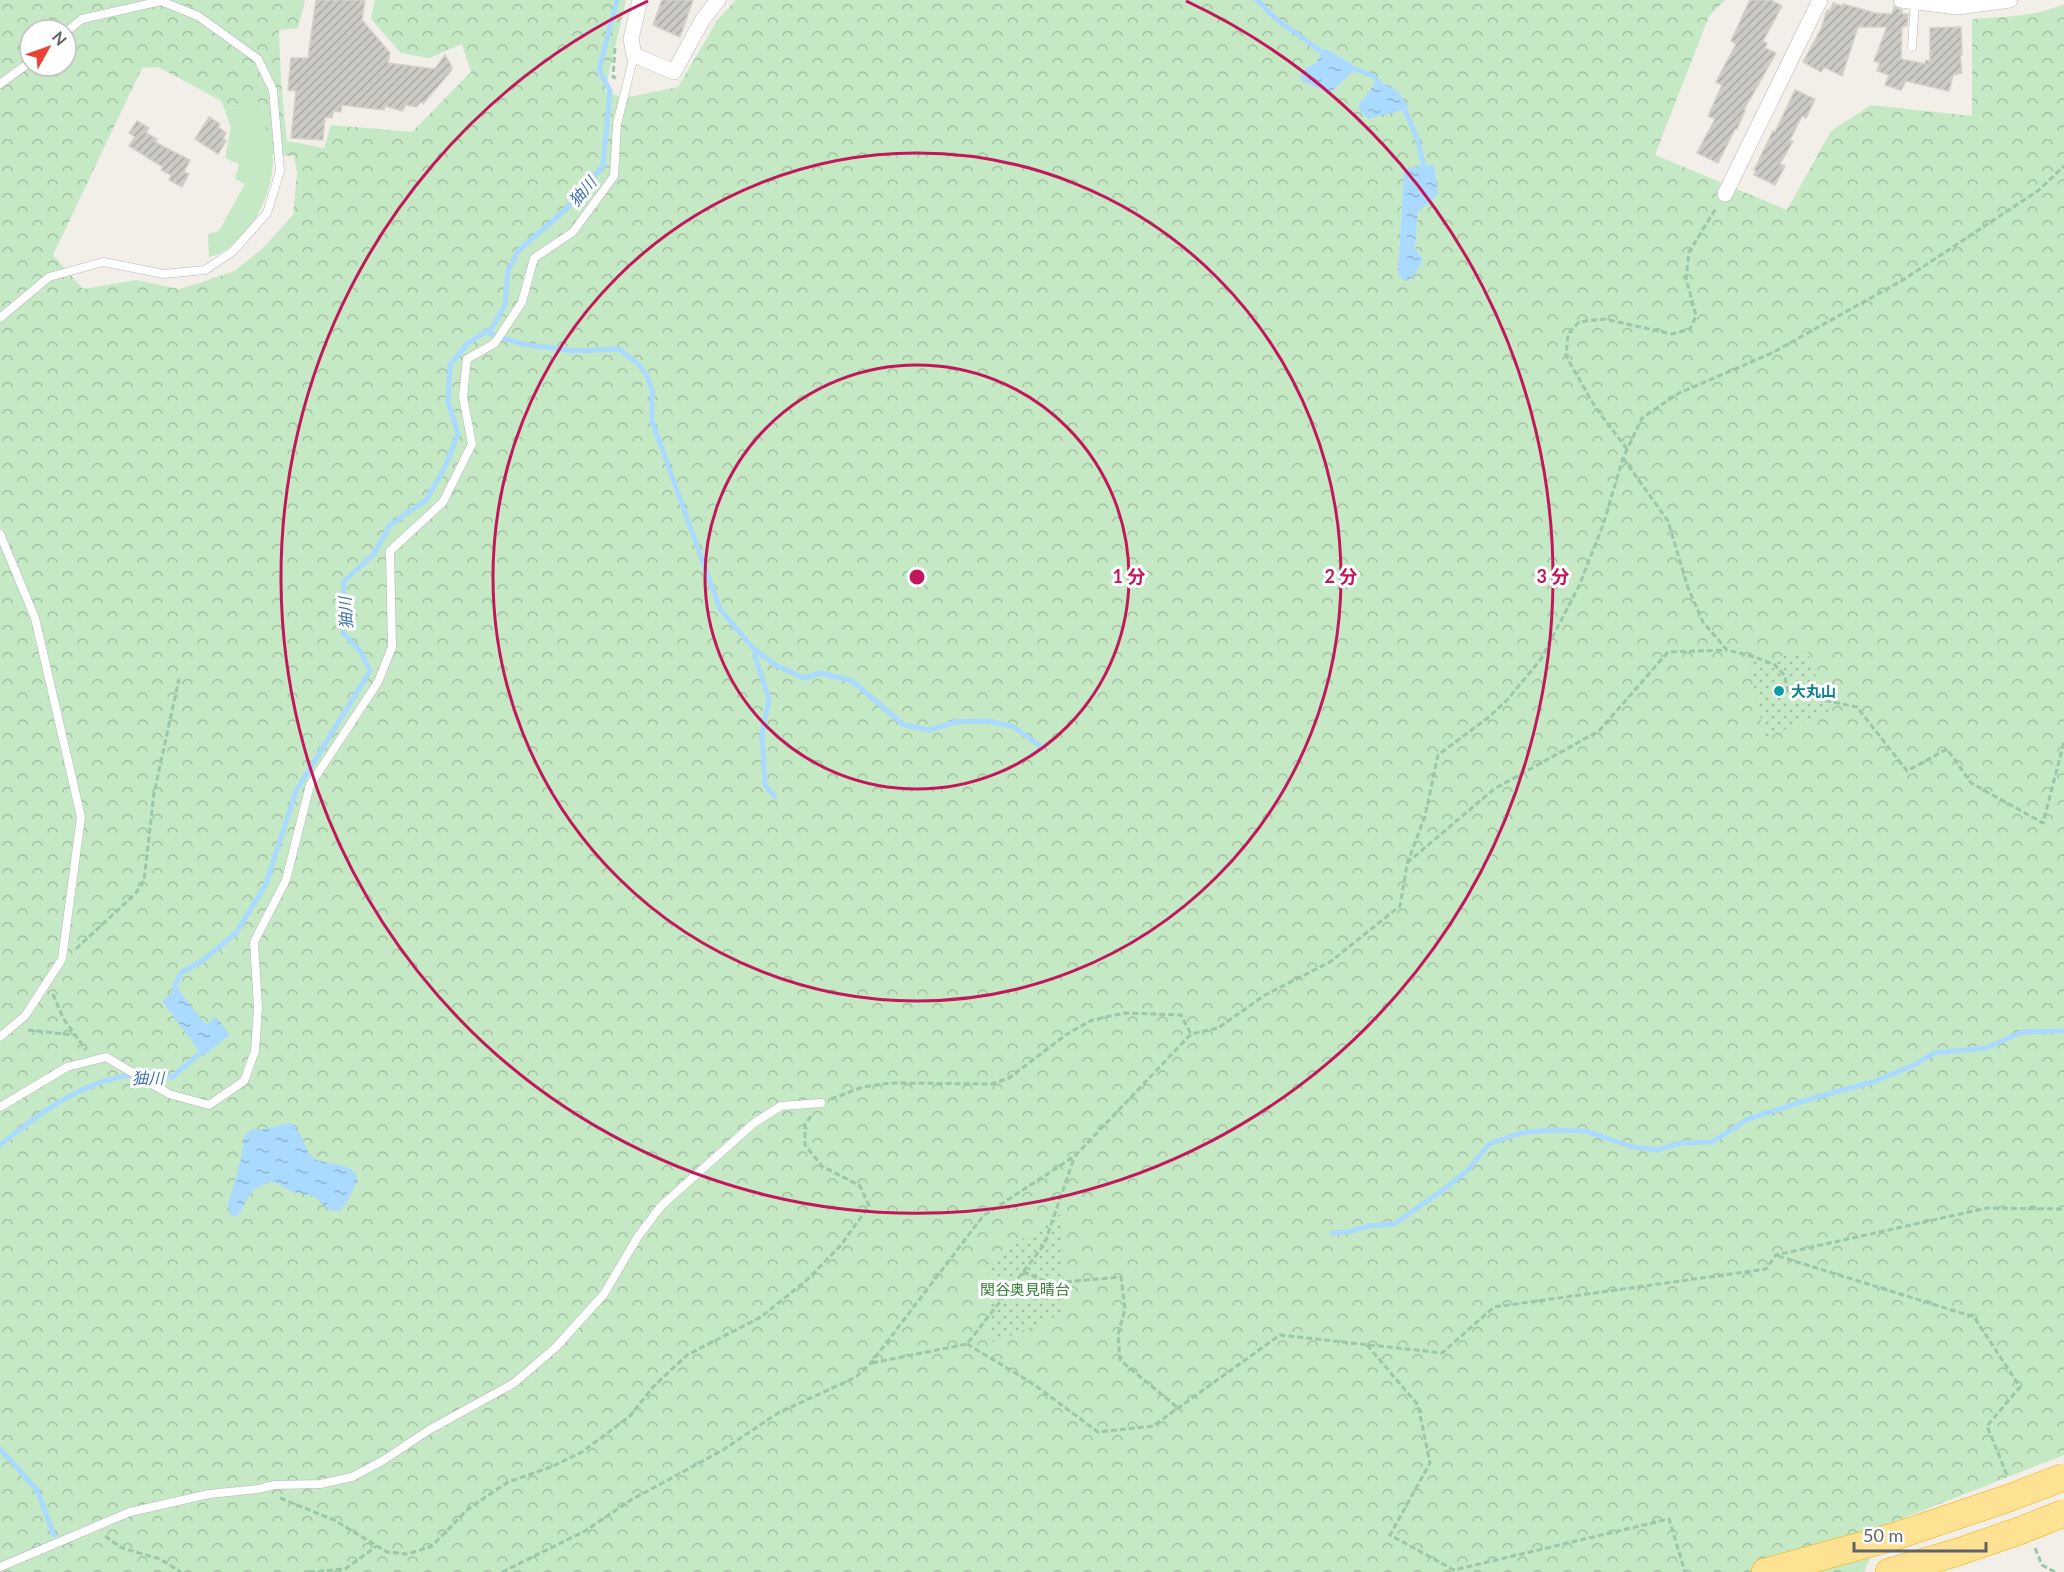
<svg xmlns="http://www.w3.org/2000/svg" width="2064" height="1572" font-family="Lato,'Noto Sans JP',sans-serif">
  <defs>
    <pattern id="forest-crowns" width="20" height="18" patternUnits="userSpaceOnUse" patternTransform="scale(1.5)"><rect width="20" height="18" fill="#c5e8c5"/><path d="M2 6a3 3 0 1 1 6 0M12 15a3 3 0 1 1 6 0" fill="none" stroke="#a3c0a4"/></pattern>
    <pattern id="park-dots" width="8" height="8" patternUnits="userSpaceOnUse" patternTransform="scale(1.5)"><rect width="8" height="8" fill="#c5e8c5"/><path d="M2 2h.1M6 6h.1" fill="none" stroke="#a3c0a4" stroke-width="1.8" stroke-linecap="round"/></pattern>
    <pattern id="water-ripples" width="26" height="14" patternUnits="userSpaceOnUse" patternTransform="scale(1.5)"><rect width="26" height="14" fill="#aadaff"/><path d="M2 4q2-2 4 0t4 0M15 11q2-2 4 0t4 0" fill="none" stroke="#8eb4d2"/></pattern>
    <pattern id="building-hatch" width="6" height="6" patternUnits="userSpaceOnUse" patternTransform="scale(1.5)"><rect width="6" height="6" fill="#cccac5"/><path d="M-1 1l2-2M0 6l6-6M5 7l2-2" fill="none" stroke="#a9a8a4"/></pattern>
  </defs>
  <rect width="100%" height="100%" fill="#f1efe8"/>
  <path fill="#c5e8c5" d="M 221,100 L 230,105 L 261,102 C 264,117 267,133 270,148 C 271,153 273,157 273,162 C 271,199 248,247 209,257 L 208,234 L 219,231 L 245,184 L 235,179 L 239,164 L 225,158 L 231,127 Z"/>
  <path fill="url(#forest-crowns)" fill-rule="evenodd" d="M 0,0 L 305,0 L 298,28 L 279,30 L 281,81 L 287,141 L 324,148 L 331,125 L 412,132 L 471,72 L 462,44 L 429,58 L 401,53 L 371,19 L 375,0 L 626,0 L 605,91 L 623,98 L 678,87 L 718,19 L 736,0 L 1725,0 L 1709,16 L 1655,155 L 1787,210 L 1831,131 L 1871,105 L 1972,116 L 1972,19 C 2002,17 2036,17 2064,4 L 2064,1455 L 1886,1525 L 1864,1572 L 0,1572 ZM 30,30 L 66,30 L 66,66 L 30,66 ZM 1322,51 L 1329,93 L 1305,69 L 1317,62 ZM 158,67 L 229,105 L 261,102 L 271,155 L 294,156 L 297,173 L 293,215 L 262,249 L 234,271 L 197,284 L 179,289 L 136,280 L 83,289 L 53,255 L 142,68 ZM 1404,168 L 1422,207 L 1418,212 L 1415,250 L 1422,258 L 1398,273 Z"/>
  <g fill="url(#park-dots)">
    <path d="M 1807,651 L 1829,712 L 1765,737 L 1748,662 Z"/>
    <path d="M 1062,1213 L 1062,1314 L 993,1343 L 987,1263 Z"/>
  </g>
  <g fill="url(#water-ripples)">
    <path d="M 1326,49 L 1352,64 L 1353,71 L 1330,93 L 1304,82 L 1300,78 L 1303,70 L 1317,62 L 1322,50 Z"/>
    <path d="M 1378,80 L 1396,90 L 1408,105 L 1407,109 L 1368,119 L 1359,110 L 1359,104 Z"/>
    <path d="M 1434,165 L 1438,194 L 1418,212 L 1415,249 L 1422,258 L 1422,262 L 1413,277 L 1407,281 L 1403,280 L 1398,273 L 1404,168 Z"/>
    <path d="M 177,988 L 206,1025 L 216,1017 L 230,1035 L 203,1056 L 162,1001 Z"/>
    <path d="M 291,1123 C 303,1131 303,1148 314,1158 C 323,1166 369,1161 354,1188 C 349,1197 346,1205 339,1211 L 329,1210 L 314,1196 L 292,1192 L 276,1183 L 268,1182 L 252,1191 L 239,1214 L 237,1216 L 230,1215 L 228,1204 L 241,1159 L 244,1136 L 252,1129 L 260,1130 Z"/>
  </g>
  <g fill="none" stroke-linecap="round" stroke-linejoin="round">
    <g stroke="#aadaff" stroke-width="5">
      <path d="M 1257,0 L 1276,19 L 1322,52"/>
      <path d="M 1350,67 L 1373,76 L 1380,84"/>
      <path d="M 1405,110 L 1417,138 L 1425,171"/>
      <path d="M 485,332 L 522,344 L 575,351 L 619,349 L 638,364 L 647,375 L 652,390 L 652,421 L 720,609 L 753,648 L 775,665 L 804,678 L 821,673 L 852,681 L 904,725 L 929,730 L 956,722 L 988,721 L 1014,727 L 1040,746"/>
      <path d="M 756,650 L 755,656 L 769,699 L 762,734 L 765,785 L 775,797"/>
      <path d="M 178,993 L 174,988 L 181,973 L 202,961 L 236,933 L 266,884 L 296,791 L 370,671 L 361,652 L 343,633 L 344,581 L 374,554 L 390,525 L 426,500 L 444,469 L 458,434 L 448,401 L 450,365 L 468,343 L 492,328 L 505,305 L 508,271 L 518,251 L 566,209 L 603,166 L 610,91 L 599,70 L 617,0"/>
      <path d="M 0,1145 C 36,1116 78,1084 125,1076 C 140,1074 157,1076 172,1077 L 206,1048"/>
      <path d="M 1332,1233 L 1349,1232 L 1368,1226 L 1394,1224 L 1446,1188 L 1468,1170 L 1489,1144 L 1520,1133 L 1550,1130 L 1585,1131 L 1633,1147 L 1657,1150 L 1680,1143 L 1712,1142 L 1748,1119 L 1813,1098 L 1873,1082 L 1914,1065 L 1934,1053 L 1986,1048 L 2022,1032 L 2064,1031"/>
      <path d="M 0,1449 L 37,1490 L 54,1535"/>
    </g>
  </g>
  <g fill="url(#building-hatch)" stroke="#d6d1c6" stroke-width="1.5">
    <path d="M 316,0 L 365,0 L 362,20 L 390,53 L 388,63 L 435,69 L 445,55 L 452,67 L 451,71 L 423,104 L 421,102 L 416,107 L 406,105 L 402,111 L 385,106 L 384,110 L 342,105 L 341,112 L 334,111 L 332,118 L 325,117 L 323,140 L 291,138 L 296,91 L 288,90 L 291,58 L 308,58 Z"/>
    <path d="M 662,0 L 693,0 L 680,37 L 653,25 Z"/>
    <path d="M 1750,0 L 1771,0 L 1782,6 L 1763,41 L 1767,43 L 1765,48 L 1776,53 L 1744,110 L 1745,111 L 1737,129 L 1735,129 L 1718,163 L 1697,153 L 1715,119 L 1708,116 L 1722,85 L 1716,82 L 1736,44 L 1731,41 Z"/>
    <path d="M 1833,3 L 1842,6 L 1843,4 L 1875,13 L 1892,14 L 1894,7 L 1902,10 L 1902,14 L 1908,14 L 1907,26 L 1902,27 L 1901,59 L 1925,64 L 1926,60 L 1930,61 L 1930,28 L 1961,27 L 1962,55 L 1960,55 L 1962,73 L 1953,75 L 1949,91 L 1906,81 L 1901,90 L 1885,85 L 1889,75 L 1877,71 L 1880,63 L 1874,61 L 1887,27 L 1858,27 L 1842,76 L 1824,67 L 1821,72 L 1803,62 L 1821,29 L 1827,10 L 1830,11 Z"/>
    <path d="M 1795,90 L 1815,99 L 1806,118 L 1802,116 L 1790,140 L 1793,141 L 1780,164 L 1785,166 L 1775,185 L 1754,175 L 1756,171 L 1754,170 L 1773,131 L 1775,132 Z"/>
    <path d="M 209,117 L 220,124 L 218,127 L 226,133 L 223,138 L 226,141 L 218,154 L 195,139 Z"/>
    <path d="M 137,121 L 149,128 L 146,133 L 157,139 L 155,142 L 190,160 L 184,172 L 189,174 L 182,187 L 169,180 L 171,175 L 161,170 L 163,167 L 129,146 L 135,137 L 129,133 Z"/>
  </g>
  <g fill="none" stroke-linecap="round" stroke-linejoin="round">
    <g stroke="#b5b8bc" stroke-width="9">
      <g id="lane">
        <path d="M 1912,47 L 1915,2"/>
        <path d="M 0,84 L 30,62"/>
        <path d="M 0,318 L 49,277 L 103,262 L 164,274 L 205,270 L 232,252 L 267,213 L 280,171 L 273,90 L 258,59 L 198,16 L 161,1 L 82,19 L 66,32"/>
        <path d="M 0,534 L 35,618 L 81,817 L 62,959 L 25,1016 L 0,1037"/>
        <path d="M 0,1107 L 67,1067 L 106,1057 L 169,1094 L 209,1105 L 244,1081 L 255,1051 L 258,1007 L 254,942 L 286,880 L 310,785 L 378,682 L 392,647 L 390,551 L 443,502 L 472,444 L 463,397 L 467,359 L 495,343 L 522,302 L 534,258 L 573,232 L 614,176 L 617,124 L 634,55"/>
        <path d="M 0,1567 L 130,1512 L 209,1494 L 258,1489 L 275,1485 L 320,1484 L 352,1477 L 382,1461 L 429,1430 L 514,1383 L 556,1347 L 604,1294 L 637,1238 L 661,1206 L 754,1123 L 781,1106 L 821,1103"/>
      </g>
    </g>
    <g stroke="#b5b8bc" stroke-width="16">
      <g id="street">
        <path d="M 640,0 L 631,39 L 634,55 L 674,72 L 703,19 L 718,0"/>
        <path d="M 1901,0 L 1957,7 L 2010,0"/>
        <path d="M 1725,194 L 1820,0"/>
      </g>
    </g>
    <g stroke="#f9ab00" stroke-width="28">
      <g id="highway">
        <path d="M 1765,1572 L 1893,1537 L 2006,1499"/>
        <path d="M 1889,1572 L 1955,1553 L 2019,1531"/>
      </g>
    </g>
    <g stroke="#9cc7a9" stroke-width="3" stroke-dasharray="6 3" stroke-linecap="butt">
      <path d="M 615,48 L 613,77 L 616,78"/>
      <path d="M 1627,449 L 1595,407 L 1566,356 L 1568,334 L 1579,322 L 1604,319 L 1672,334 L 1690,329 L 1696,316 L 1686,278 L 1689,252 L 1716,208"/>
      <path d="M 1623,458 L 1668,521 L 1688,588 L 1703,622 L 1727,650 L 1755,657 L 1775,665 L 1785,676 L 1788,693 L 1857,707 L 1907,771 L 1947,749 L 1971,783 L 2043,823 L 2064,742"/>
      <path d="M 1407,863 L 1494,789 L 1599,731 L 1668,652 L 1727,650"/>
      <path d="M 76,949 L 136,893 L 144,881 L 154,793 L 179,679"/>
      <path d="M 53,994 L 63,1018 L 86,1050"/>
      <path d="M 28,1030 L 74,1035"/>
      <path d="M 831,1099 L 863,1087 L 890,1083 L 992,1084 L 1009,1078 L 1067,1034 L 1092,1020 L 1125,1013 L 1181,1015 L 1191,1034"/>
      <path d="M 1778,1256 L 1974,1317 L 2020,1387 L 1987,1426 L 2007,1475"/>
      <path d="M 1023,1272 L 1050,1283 L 1121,1277 L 1125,1309 L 1118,1335 L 1120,1360 L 1178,1408"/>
      <path d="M 967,1344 L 1032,1383 L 1098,1432 L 1153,1426 L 1280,1335 L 1442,1353 L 1494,1307 L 1766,1269 L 1776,1255 L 1987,1208 L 2064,1209"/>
      <path d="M 1367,1345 L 1418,1405 L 1430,1463 L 1390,1535 L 1454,1570 L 1669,1519 L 1685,1572"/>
      <path d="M 872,1363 L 967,1344 L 1044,1245 L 1074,1158"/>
      <path d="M 280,1498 L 334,1520 L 387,1552 L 408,1554 L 432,1546 L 468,1509 L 508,1482 L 551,1467 L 582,1452 L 630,1416 L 653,1387 L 687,1355 L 761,1317 L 807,1280 L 841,1245 L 869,1206 L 860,1186 L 822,1166 L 805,1145 L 805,1124 L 811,1116"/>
      <path d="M 105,1536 L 122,1548 L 160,1559 L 181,1572"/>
      <path d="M 2035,1548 L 2042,1565 L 2055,1572"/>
      <path d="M 309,1572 L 345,1569 L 377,1546"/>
      <path d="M 502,1572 L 585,1531 L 631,1500 L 723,1450 L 778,1413 L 856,1377 L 871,1363 L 983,1216 L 1075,1156 L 1191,1034 L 1218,1028 L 1265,995 L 1330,962 L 1400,906 L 1407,864 L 1425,816 L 1438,755 L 1489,717 L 1508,699 L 1541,659 L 1579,586 L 1603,525 L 1623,458 L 1642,418 L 1679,393 L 1770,354 L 1903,280 L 2039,190 L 2064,166"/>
    </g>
    <use href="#lane" stroke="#fff" stroke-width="8"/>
    <use href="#street" stroke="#fff" stroke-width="15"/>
    <use href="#highway" stroke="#fde293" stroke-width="27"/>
    <g stroke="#f9ab00" stroke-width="28" stroke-linecap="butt">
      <g id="highway-bridge">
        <path d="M 2006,1499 L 2064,1477"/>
        <path d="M 2019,1531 L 2064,1513"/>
      </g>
    </g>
    <use href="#highway-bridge" stroke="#fde293" stroke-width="27"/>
  </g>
  <g fill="none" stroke="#c2185b" stroke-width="3">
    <circle cx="917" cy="577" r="212"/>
    <circle cx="917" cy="577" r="424"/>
    <path d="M1186 1A636 636 0 1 1 648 1"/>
  </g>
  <circle fill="#0f9aa8" stroke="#fff" stroke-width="2" cx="1779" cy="691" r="6"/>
  <g text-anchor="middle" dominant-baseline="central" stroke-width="6" stroke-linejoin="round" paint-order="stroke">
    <g font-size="15" font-weight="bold" fill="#0d838f" stroke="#fff" text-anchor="start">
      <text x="1791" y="691">大丸山</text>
    </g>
    <g font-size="15" fill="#348238" stroke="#fff">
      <text x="1025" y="1289">関谷奥見晴台</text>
    </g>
    <g font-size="16" font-style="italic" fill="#4174aa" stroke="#fff">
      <text transform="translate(582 191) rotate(-50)">㹨川</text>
      <text transform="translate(345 613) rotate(-93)">㹨川</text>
      <text x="148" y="1077">㹨川</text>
    </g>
  </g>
  <circle cx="917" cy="577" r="9" fill="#c2185b" stroke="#fff" stroke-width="3"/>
  <g font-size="18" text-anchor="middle" font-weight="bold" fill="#c2185b" stroke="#fff" stroke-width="6" stroke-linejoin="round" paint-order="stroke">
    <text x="1129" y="583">1 分</text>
    <text x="1341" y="583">2 分</text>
    <text x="1553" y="583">3 分</text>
  </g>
  <g transform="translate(48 48) rotate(50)"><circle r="28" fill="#ffffff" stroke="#bfc1c3" stroke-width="1.5"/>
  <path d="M0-4.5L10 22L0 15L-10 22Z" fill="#ea4335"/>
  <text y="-9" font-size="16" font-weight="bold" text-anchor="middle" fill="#5f6368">N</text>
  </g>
  <path d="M1854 1542v9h132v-9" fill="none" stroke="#5f6368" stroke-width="3"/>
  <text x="1863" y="1542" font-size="18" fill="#5f6368" stroke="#ffffff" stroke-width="4.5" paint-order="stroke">50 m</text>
</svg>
